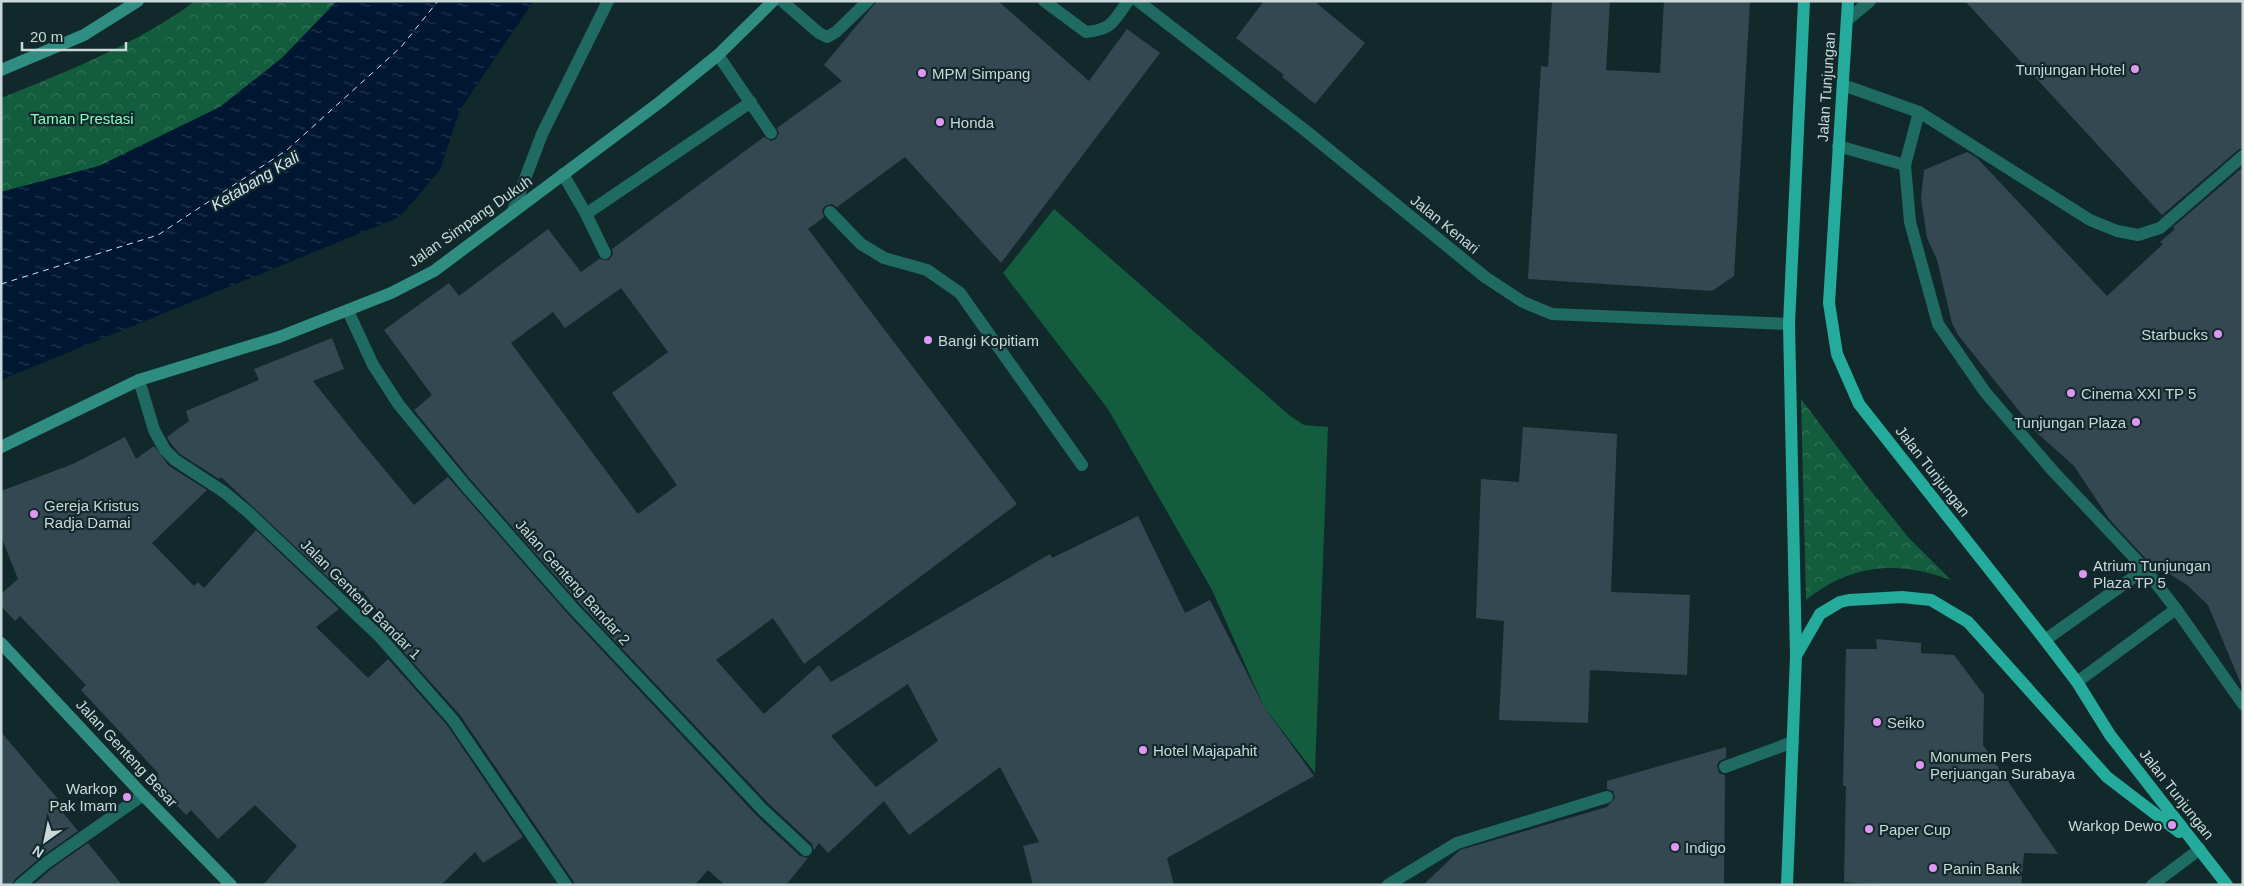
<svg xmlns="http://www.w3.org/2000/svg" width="2244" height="886" font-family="Helvetica,sans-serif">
  <defs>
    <pattern id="park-crowns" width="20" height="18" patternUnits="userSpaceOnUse" patternTransform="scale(1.25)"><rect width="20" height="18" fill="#135c3d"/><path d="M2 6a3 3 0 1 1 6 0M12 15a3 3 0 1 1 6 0" fill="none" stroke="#347358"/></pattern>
    <pattern id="water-ripples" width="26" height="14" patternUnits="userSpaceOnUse" patternTransform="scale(1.25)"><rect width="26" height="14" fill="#001732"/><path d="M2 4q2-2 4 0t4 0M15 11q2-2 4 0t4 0" fill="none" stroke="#24384f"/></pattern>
  </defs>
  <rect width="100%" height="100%" fill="#12292c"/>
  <path fill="#135c3d" d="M 1054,209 L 1289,415 L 1304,425 L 1328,427 L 1315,773 L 1264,707 L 1212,590 L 1108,409 L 1003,273 Z"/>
  <g fill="url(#park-crowns)">
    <path d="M 195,1 L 337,1 L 282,58 L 220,107 L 99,166 L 1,192 L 1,98 C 64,73 141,42 195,1 Z"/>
    <path d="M 1801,399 L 1866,485 L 1909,538 L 1951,580 C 1897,560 1851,564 1806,600 Z"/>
  </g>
  <path fill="url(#water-ripples)" d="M 337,1 L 534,1 L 460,110 L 440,170 L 400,217 L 1,380 L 1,192 L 99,166 L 220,107 L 282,58 Z"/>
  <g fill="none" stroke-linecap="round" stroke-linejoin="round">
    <path stroke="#d5e4f4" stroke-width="1" stroke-dasharray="6 5" stroke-linecap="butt" d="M 1,284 L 158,235 L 287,150 L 401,47 L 438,1"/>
  </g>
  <g fill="#344851" fill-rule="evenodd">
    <path d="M 877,1 L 998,1 L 1089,81 L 1127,29 L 1160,53 L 1001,263 L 905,157 L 837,207 L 832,204 L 825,206 L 822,210 L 824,217 L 808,229 L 1017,504 L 804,664 L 773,618 L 716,660 L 764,714 L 819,665 L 831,682 L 1050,554 L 1052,558 L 1138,516 L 1185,613 L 1210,600 L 1264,707 L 1314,776 L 1167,858 L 1174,885 L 1033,885 L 1023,846 L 1039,842 L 1000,767 L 909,835 L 884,801 L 828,853 L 819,843 L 814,850 L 812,844 L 769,804 L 578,602 L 471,480 L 414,410 L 432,395 L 384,330 L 449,283 L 459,296 L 548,229 L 581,272 L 599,259 L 609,260 L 613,254 L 612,249 L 764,137 L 771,141 L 776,139 L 779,133 L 777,128 L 842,81 L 824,65 ZM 621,288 L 668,352 L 612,393 L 677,485 L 638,514 L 511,343 L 553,312 L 565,328 ZM 908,684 L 938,741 L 876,787 L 831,736 Z"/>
    <path d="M 1264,1 L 1314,1 L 1365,43 L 1315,104 L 1282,77 L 1284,75 L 1236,38 Z"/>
    <path d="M 1552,1 L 1610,1 L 1606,70 L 1660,73 L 1664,1 L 1750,1 L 1734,276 L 1712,291 L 1528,279 L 1541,66 L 1548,67 Z"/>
    <path d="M 1965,1 L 2243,1 L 2243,148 L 2238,150 L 2162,215 Z"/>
    <path d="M 1967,152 L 1977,158 L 2107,296 L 2163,244 L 2160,242 L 2175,229 L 2173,227 L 2243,167 L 2243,689 L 2208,605 L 2187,585 L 2146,559 L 2110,520 L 2074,466 L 2036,432 L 1958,335 L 1952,323 L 1937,260 L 1927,238 L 1921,198 L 1924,170 Z"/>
    <path d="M 332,338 L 344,369 L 313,381 L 360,440 L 414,505 L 448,477 L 566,612 L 757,816 L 800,856 L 808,858 L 786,885 L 725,885 L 708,870 L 695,885 L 576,885 L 460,715 L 400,648 L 403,645 L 362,590 L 351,599 L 221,477 L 219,479 L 180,454 L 172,445 L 167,437 L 189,421 L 186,411 L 259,380 L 254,369 Z"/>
    <path d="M 1523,427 L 1617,434 L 1611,592 L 1690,595 L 1687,675 L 1590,670 L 1588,723 L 1499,720 L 1504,621 L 1476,618 L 1481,479 L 1519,482 Z"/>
    <path d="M 125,437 L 136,459 L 154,446 L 169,466 L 207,490 L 152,543 L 194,586 L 198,582 L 204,588 L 256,530 L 339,609 L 316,627 L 368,678 L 388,659 L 447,725 L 523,837 L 483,863 L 475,852 L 441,885 L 263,885 L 297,846 L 255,805 L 218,839 L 191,810 L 186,815 L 152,780 L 159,774 L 81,690 L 86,685 L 20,616 L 15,621 L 1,606 L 1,594 L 18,579 L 1,536 L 1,491 L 73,464 Z"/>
    <path d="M 1876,639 L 1921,643 L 1921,653 L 1954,655 L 1984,695 L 1983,745 L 2058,854 L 2024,853 L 2021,885 L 1887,885 L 1844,882 L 1846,786 L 1843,786 L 1846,649 L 1877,649 Z"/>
    <path d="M 1,732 L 58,799 L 54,802 L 78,831 L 41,857 L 15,879 L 12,885 L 1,885 Z"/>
    <path d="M 1726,747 L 1726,758 L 1719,761 L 1717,766 L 1719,773 L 1725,775 L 1724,885 L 1423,885 L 1460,850 L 1607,807 L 1615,798 L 1613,791 L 1607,789 L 1607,781 Z"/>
    <path d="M 88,843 L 122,885 L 33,885 L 51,869 Z"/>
  </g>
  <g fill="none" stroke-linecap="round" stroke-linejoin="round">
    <g stroke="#1f6b61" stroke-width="12">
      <path d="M 782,1 L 819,33 L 827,37 L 836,32 L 868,1"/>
      <path d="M 1044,1 L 1086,32 C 1113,29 1113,22 1128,1"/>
      <path d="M 1847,20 L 1870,1"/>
      <path d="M 718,55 L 771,133"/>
      <path d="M 1843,85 L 1919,112 L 2090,220 L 2117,231 L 2138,235 L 2160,228 L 2243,156"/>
      <path d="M 1919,112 L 1905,165 L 1910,222 L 1938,324 L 1985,392 L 2053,471 L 2145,569 L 2176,609 L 2243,704"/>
      <path d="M 1838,146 L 1905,165"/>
      <path d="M 563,174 L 586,214 L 751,102"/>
      <path d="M 830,212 L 861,244 L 884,258 L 927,270 L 960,293 L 1082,465"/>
      <path d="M 586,214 L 605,253"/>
      <path d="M 2045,640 L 2145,569"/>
      <path d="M 2077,682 L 2176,609"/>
      <path d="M 1725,767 L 1793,742"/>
      <path d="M 1388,885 L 1457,843 L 1607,797"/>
      <path d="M 2152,885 L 2200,849"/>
    </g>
    <g stroke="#1f6b61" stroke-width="12">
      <path d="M 1138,1 L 1306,131 L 1485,277 L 1523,302 L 1552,314 L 1789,324"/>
      <path d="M 512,213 L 542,134 L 608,1"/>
      <path d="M 348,311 L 373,365 L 399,405 L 465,485 L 572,607 L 763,810 L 806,850"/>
      <path d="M 139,380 L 154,430 L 165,450 L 175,460 L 224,492 L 248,512 L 380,637 L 453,720 L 566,885"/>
      <path d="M 20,885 L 46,863 L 143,795"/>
    </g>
    <g stroke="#2f8e81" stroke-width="12">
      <path d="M 1,70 L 84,35 L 138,1"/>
      <path d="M 1,447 L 139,380 L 279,337 L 391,293 L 434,271 L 660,102 L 718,55 L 773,1"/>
      <path d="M 1,643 L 143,795 L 231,885"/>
    </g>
    <g stroke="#24ab9b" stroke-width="12">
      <path d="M 1848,1 L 1829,303 L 1837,354 L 1859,404 L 2045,640 L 2077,682 L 2110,735 L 2227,885"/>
      <path d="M 1797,654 L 1820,614 L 1840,602 L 1849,600 L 1902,597 L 1931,600 L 1968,622 L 2107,777 L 2179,832"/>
      <path d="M 1787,885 L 1796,656 L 1789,324 L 1804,1"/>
    </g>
  </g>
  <g fill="#de98f3" stroke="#12292c" stroke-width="2">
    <circle cx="2135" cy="69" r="5"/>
    <circle cx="922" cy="73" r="5"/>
    <circle cx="940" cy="122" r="5"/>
    <circle cx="2218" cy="334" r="5"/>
    <circle cx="928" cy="340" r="5"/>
    <circle cx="2071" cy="393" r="5"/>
    <circle cx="2136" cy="422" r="5"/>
    <circle cx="34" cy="514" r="5"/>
    <circle cx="2083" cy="574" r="5"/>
    <circle cx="1877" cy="722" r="5"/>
    <circle cx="1143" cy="750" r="5"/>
    <circle cx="1920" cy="765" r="5"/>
    <circle cx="127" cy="797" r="5"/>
    <circle cx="2172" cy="825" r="5"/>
    <circle cx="1869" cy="829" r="5"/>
    <circle cx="1675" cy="847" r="5"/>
    <circle cx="1933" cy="868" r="5"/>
  </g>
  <g text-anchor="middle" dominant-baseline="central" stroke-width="4.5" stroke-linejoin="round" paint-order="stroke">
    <g font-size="15" fill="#cad8d9" stroke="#12292c" text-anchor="start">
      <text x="2125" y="69" text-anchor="end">Tunjungan Hotel</text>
      <text x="932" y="73">MPM Simpang</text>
      <text x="950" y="122">Honda</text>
      <text x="2208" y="334" text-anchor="end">Starbucks</text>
      <text x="938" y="340">Bangi Kopitiam</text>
      <text x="2081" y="393">Cinema XXI TP 5</text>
      <text x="2126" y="422" text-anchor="end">Tunjungan Plaza</text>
      <text x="44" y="505">Gereja Kristus<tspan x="44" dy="17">Radja Damai</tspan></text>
      <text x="2093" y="565">Atrium Tunjungan<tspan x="2093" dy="17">Plaza TP 5</tspan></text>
      <text x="1887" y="722">Seiko</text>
      <text x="1153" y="750">Hotel Majapahit</text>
      <text x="1930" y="756">Monumen Pers<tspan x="1930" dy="17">Perjuangan Surabaya</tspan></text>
      <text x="117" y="788" text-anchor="end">Warkop<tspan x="117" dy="17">Pak Imam</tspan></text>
      <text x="2162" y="825" text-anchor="end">Warkop Dewo</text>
      <text x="1879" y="829">Paper Cup</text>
      <text x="1685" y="847">Indigo</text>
      <text x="1943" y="868">Panin Bank</text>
    </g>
    <g font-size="15" fill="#cad8d9" stroke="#12292c">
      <text transform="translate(1826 87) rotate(-86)">Jalan Tunjungan</text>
      <text transform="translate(470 221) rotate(-35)">Jalan Simpang Dukuh</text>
      <text transform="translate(1445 224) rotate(39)">Jalan Kenari</text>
      <text transform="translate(1933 471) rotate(52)">Jalan Tunjungan</text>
      <text transform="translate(573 582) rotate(48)">Jalan Genteng Bandar 2</text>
      <text transform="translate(361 599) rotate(45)">Jalan Genteng Bandar 1</text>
      <text transform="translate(127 753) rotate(47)">Jalan Genteng Besar</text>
      <text transform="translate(2177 794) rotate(52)">Jalan Tunjungan</text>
    </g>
    <g font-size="15" fill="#86f9be" stroke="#12292c">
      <text x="82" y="118">Taman Prestasi</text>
    </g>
    <g font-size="16" font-style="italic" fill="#d5e4f4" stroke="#12292c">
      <text transform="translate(255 181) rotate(-31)">Ketabang Kali</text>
    </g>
  </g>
  <rect width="2244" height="886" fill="none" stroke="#cad8d9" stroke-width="5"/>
  <g transform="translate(45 841) rotate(213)" stroke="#12292c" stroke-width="4" paint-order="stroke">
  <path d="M0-4L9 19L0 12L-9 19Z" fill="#cad8d9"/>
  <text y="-8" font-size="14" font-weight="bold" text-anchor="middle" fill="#cad8d9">N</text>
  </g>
  <path d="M22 42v8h104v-8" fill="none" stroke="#cad8d9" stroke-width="2.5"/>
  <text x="30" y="42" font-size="15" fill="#cad8d9" stroke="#12292c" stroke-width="4" paint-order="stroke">20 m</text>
</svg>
